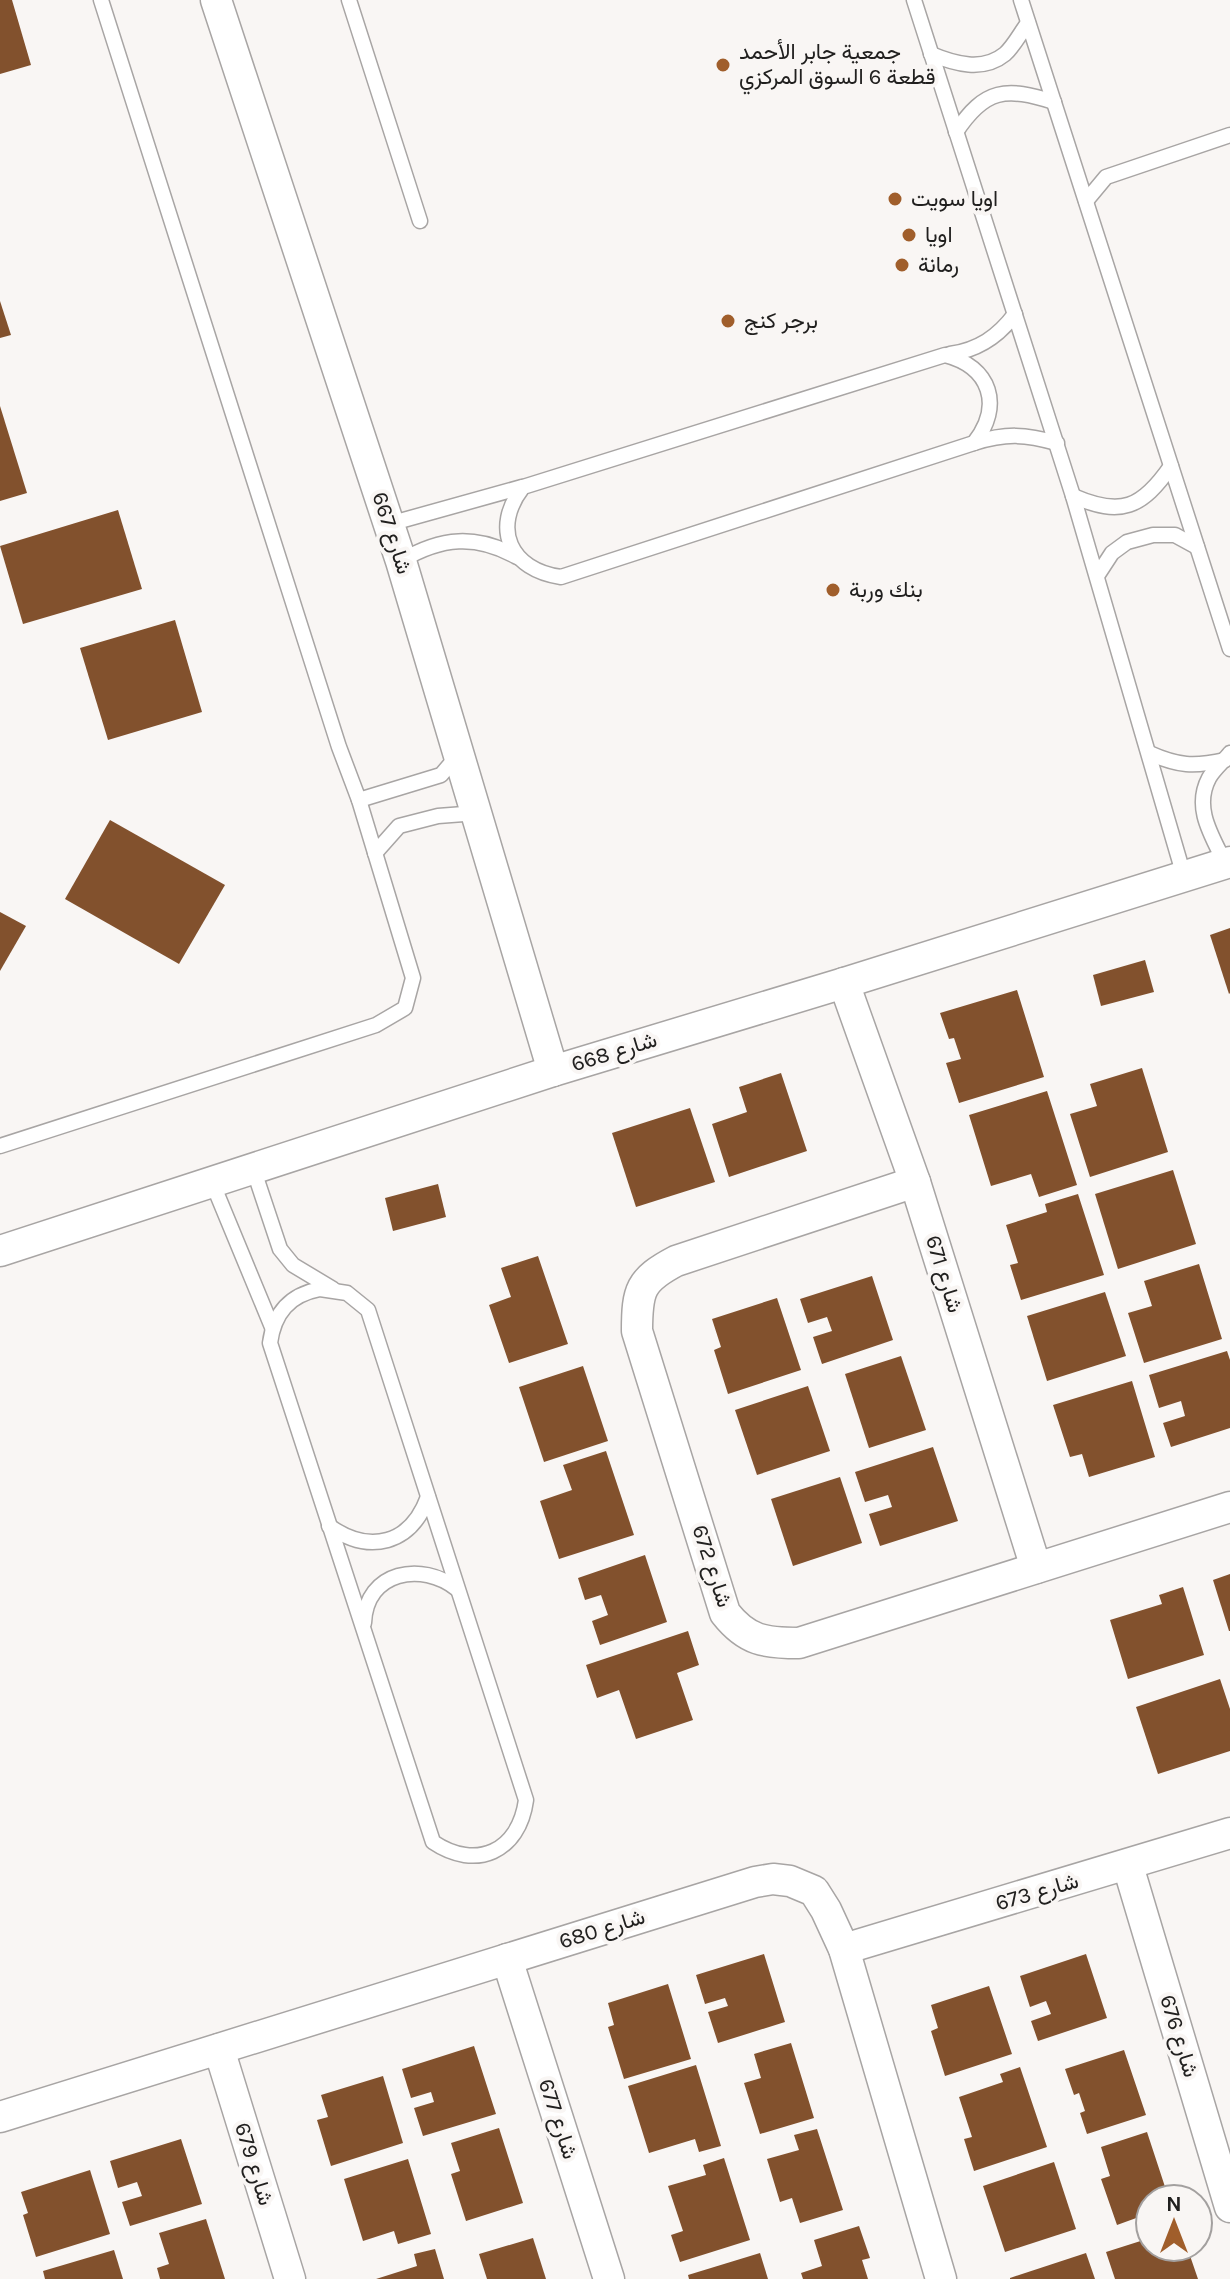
<svg xmlns="http://www.w3.org/2000/svg" width="1230" height="2279" font-family="Karla,Vazirmatn,sans-serif">
  <rect width="100%" height="100%" fill="#f9f6f4"/>
  <g fill="#82512d">
    <path d="M 0,0 L 12,0 L 31,65 L 0,74 Z"/>
    <path d="M 0,301 L 11,335 L 0,338 Z"/>
    <path d="M 0,406 L 27,493 L 0,501 Z"/>
    <path d="M 118,510 L 142,589 L 23,624 L 0,546 Z"/>
    <path d="M 175,620 L 202,712 L 108,740 L 80,648 Z"/>
    <path d="M 110,820 L 225,885 L 179,964 L 65,899 Z"/>
    <path d="M 0,912 L 26,926 L 0,971 Z"/>
    <path d="M 1230,928 L 1230,993 L 1229,994 L 1210,935 Z"/>
    <path d="M 1145,960 L 1154,992 L 1101,1006 L 1093,975 Z"/>
    <path d="M 1017,990 L 1044,1077 L 959,1103 L 946,1063 L 961,1059 L 954,1038 L 949,1039 L 940,1013 Z"/>
    <path d="M 1142,1068 L 1168,1152 L 1090,1177 L 1070,1114 L 1097,1106 L 1090,1084 Z"/>
    <path d="M 781,1073 L 807,1151 L 729,1177 L 712,1124 L 747,1112 L 739,1087 Z"/>
    <path d="M 1047,1091 L 1077,1185 L 1039,1197 L 1031,1174 L 991,1186 L 969,1115 Z"/>
    <path d="M 690,1108 L 715,1182 L 636,1207 L 612,1133 Z"/>
    <path d="M 1173,1170 L 1196,1244 L 1118,1269 L 1095,1194 Z"/>
    <path d="M 438,1184 L 446,1217 L 393,1231 L 385,1198 Z"/>
    <path d="M 1078,1194 L 1104,1275 L 1021,1300 L 1010,1265 L 1018,1263 L 1006,1225 L 1047,1212 L 1045,1204 Z"/>
    <path d="M 538,1256 L 568,1344 L 509,1363 L 489,1305 L 511,1297 L 501,1268 Z"/>
    <path d="M 1199,1264 L 1222,1339 L 1144,1363 L 1128,1313 L 1152,1306 L 1144,1281 Z"/>
    <path d="M 872,1276 L 893,1340 L 822,1364 L 813,1337 L 832,1331 L 827,1317 L 808,1323 L 800,1299 Z"/>
    <path d="M 1105,1292 L 1126,1356 L 1047,1381 L 1027,1316 Z"/>
    <path d="M 777,1298 L 801,1370 L 728,1394 L 714,1350 L 721,1347 L 712,1319 Z"/>
    <path d="M 1227,1351 L 1230,1360 L 1230,1428 L 1171,1447 L 1163,1423 L 1185,1416 L 1181,1401 L 1159,1408 L 1149,1375 Z"/>
    <path d="M 901,1356 L 926,1430 L 869,1448 L 845,1374 Z"/>
    <path d="M 583,1366 L 608,1441 L 544,1462 L 519,1387 Z"/>
    <path d="M 1132,1381 L 1155,1457 L 1089,1477 L 1082,1454 L 1070,1457 L 1053,1405 Z"/>
    <path d="M 808,1386 L 830,1451 L 757,1475 L 735,1410 Z"/>
    <path d="M 933,1447 L 958,1521 L 880,1546 L 869,1514 L 892,1507 L 888,1495 L 865,1502 L 855,1472 Z"/>
    <path d="M 606,1451 L 634,1535 L 559,1559 L 540,1501 L 572,1490 L 563,1465 Z"/>
    <path d="M 840,1477 L 862,1543 L 793,1566 L 771,1499 Z"/>
    <path d="M 645,1555 L 667,1622 L 600,1645 L 592,1621 L 608,1615 L 601,1595 L 585,1600 L 578,1578 Z"/>
    <path d="M 1230,1574 L 1230,1631 L 1229,1631 L 1213,1580 Z"/>
    <path d="M 1183,1587 L 1204,1655 L 1128,1679 L 1110,1620 L 1162,1604 L 1159,1595 Z"/>
    <path d="M 688,1631 L 699,1665 L 677,1673 L 693,1720 L 636,1739 L 619,1690 L 597,1698 L 586,1665 Z"/>
    <path d="M 1220,1679 L 1230,1709 L 1230,1751 L 1158,1774 L 1136,1707 Z"/>
    <path d="M 764,1954 L 785,2022 L 718,2043 L 708,2012 L 728,2006 L 725,1998 L 705,2004 L 696,1975 Z"/>
    <path d="M 1086,1954 L 1107,2018 L 1038,2041 L 1031,2021 L 1051,2014 L 1046,2001 L 1030,2007 L 1020,1976 Z"/>
    <path d="M 668,1984 L 691,2059 L 624,2079 L 608,2027 L 614,2025 L 608,2003 Z"/>
    <path d="M 989,1986 L 1012,2054 L 945,2076 L 931,2031 L 938,2028 L 931,2005 Z"/>
    <path d="M 791,2043 L 814,2118 L 760,2134 L 744,2083 L 761,2078 L 754,2054 Z"/>
    <path d="M 474,2046 L 496,2114 L 423,2136 L 414,2108 L 434,2102 L 431,2092 L 411,2098 L 402,2069 Z"/>
    <path d="M 1124,2050 L 1146,2115 L 1087,2134 L 1080,2113 L 1085,2111 L 1079,2093 L 1074,2095 L 1065,2069 Z"/>
    <path d="M 696,2065 L 721,2146 L 699,2152 L 695,2139 L 649,2153 L 628,2086 Z"/>
    <path d="M 1020,2067 L 1047,2147 L 974,2171 L 964,2139 L 972,2137 L 959,2097 L 1003,2082 L 1000,2074 Z"/>
    <path d="M 383,2076 L 403,2143 L 331,2166 L 317,2120 L 328,2117 L 321,2095 Z"/>
    <path d="M 499,2128 L 523,2203 L 466,2221 L 451,2174 L 460,2171 L 451,2143 Z"/>
    <path d="M 817,2129 L 843,2210 L 800,2223 L 792,2198 L 780,2202 L 767,2159 L 799,2150 L 794,2135 Z"/>
    <path d="M 1147,2132 L 1169,2199 L 1150,2199 L 1150,2213 L 1117,2225 L 1101,2179 L 1110,2176 L 1101,2147 Z"/>
    <path d="M 181,2139 L 202,2204 L 130,2226 L 122,2202 L 142,2196 L 137,2182 L 118,2188 L 110,2161 Z"/>
    <path d="M 724,2158 L 750,2240 L 680,2262 L 671,2235 L 683,2231 L 668,2186 L 706,2175 L 703,2165 Z"/>
    <path d="M 408,2159 L 431,2234 L 398,2244 L 394,2231 L 363,2241 L 344,2179 Z"/>
    <path d="M 1054,2162 L 1076,2229 L 1005,2252 L 983,2186 Z"/>
    <path d="M 90,2170 L 110,2234 L 36,2257 L 23,2215 L 28,2213 L 21,2192 Z"/>
    <path d="M 206,2219 L 225,2279 L 160,2279 L 157,2268 L 169,2264 L 159,2233 Z"/>
    <path d="M 859,2226 L 870,2258 L 862,2260 L 868,2279 L 803,2279 L 801,2273 L 822,2266 L 814,2240 Z"/>
    <path d="M 533,2238 L 546,2279 L 487,2279 L 479,2254 Z"/>
    <path d="M 1150,2238 L 1150,2247 L 1187,2247 L 1198,2279 L 1115,2279 L 1106,2252 Z"/>
    <path d="M 435,2249 L 444,2279 L 376,2279 L 417,2266 L 414,2254 Z"/>
    <path d="M 114,2250 L 123,2279 L 45,2279 L 43,2271 Z"/>
    <path d="M 760,2253 L 768,2279 L 689,2279 L 688,2275 Z"/>
    <path d="M 1086,2253 L 1095,2279 L 1010,2279 L 1010,2278 Z"/>
  </g>
  <g fill="none" stroke-linecap="round" stroke-linejoin="round">
    <g stroke="#a8a5a4" stroke-width="17">
      <g id="lane">
        <path d="M 349,0 L 420,221"/>
        <path d="M 914,0 L 1073,496 L 1184,876"/>
        <path d="M 1021,0 L 1230,649"/>
        <path d="M 931,54 C 955,64 983,72 1005,54 C 1014,46 1021,32 1028,23"/>
        <path d="M 956,132 C 985,88 1006,87 1054,102"/>
        <path d="M 1086,201 L 1106,177 L 1230,135"/>
        <path d="M 950,354 C 978,350 998,337 1015,314"/>
        <path d="M 945,355 C 991,367 1003,406 974,443 L 561,577 C 510,570 491,528 523,487 Z"/>
        <path d="M 974,443 C 1006,433 1025,434 1057,443"/>
        <path d="M 1073,496 C 1121,517 1142,508 1171,466"/>
        <path d="M 389,524 L 522,487"/>
        <path d="M 401,561 C 441,537 476,534 517,557"/>
        <path d="M 1097,576 L 1112,553 L 1127,542 L 1153,535 L 1175,535 L 1197,547"/>
        <path d="M 1149,753 C 1178,766 1194,767 1225,760"/>
        <path d="M 359,800 L 441,775 L 459,754"/>
        <path d="M 375,853 L 399,826 L 438,816 L 477,813"/>
        <path d="M 1225,863 C 1212,836 1193,808 1209,778 C 1214,769 1224,761 1230,753"/>
        <path d="M 0,1146 L 376,1025 L 405,1008 L 413,978 L 359,800 L 339,747 L 101,0"/>
        <path d="M 253,1168 L 280,1249 L 293,1265 L 333,1289"/>
        <path d="M 212,1182 L 272,1327"/>
        <path d="M 320,1289 L 347,1293 L 368,1310 L 526,1800 C 519,1852 476,1871 433,1842 L 270,1343 C 274,1313 289,1295 320,1289 Z"/>
        <path d="M 329,1526 C 370,1555 411,1544 428,1497"/>
        <path d="M 364,1623 C 366,1571 422,1561 457,1589"/>
      </g>
    </g>
    <g stroke="#a8a5a4" stroke-width="33">
      <g id="street">
        <path d="M 216,0 L 401,561 L 553,1071"/>
        <path d="M 844,983 L 915,1182 L 1036,1568"/>
        <path d="M 915,1182 L 676,1261 C 640,1280 637,1290 637,1331 L 725,1613 C 747,1641 765,1643 799,1643 L 1230,1507"/>
        <path d="M 0,1251 L 553,1071 L 844,983 L 1230,862"/>
        <path d="M 1128,1866 L 1230,2207"/>
        <path d="M 844,1949 L 1230,1833"/>
        <path d="M 507,1959 L 609,2279"/>
        <path d="M 219,2049 L 290,2279"/>
        <path d="M 0,2117 L 755,1882 L 773,1879 L 790,1881 L 814,1891 L 826,1910 L 844,1949 L 941,2279"/>
      </g>
    </g>
    <use href="#lane" stroke="#fff" stroke-width="14"/>
    <use href="#street" stroke="#fff" stroke-width="30"/>
  </g>
  <g fill="#a05e2b" stroke="#f9f6f4" stroke-width="3">
    <circle cx="723" cy="65" r="8"/>
    <circle cx="895" cy="199" r="8"/>
    <circle cx="909" cy="235" r="8"/>
    <circle cx="902" cy="265" r="8"/>
    <circle cx="728" cy="321" r="8"/>
    <circle cx="833" cy="590" r="8"/>
  </g>
  <g text-anchor="middle" dominant-baseline="central" stroke-width="8" stroke-linejoin="round" paint-order="stroke">
    <g font-size="22" fill="#21201f" stroke="#f9f6f4" text-anchor="start">
      <text x="739" y="52">جمعية جابر الأحمد<tspan x="739" dy="25">قطعة 6 السوق المركزي</tspan></text>
      <text x="911" y="199">اويا سويت</text>
      <text x="925" y="235">اويا</text>
      <text x="918" y="265">رمانة</text>
      <text x="744" y="321">برجر كنج</text>
      <text x="849" y="590">بنك وربة</text>
    </g>
    <g font-size="22" fill="#21201f" stroke="#f9f6f4">
      <text transform="translate(392 533) rotate(72)">شارع 667</text>
      <text transform="translate(614 1052) rotate(-17)">شارع 668</text>
      <text transform="translate(944 1274) rotate(73)">شارع 671</text>
      <text transform="translate(712 1566) rotate(72)">شارع 672</text>
      <text transform="translate(1037 1892) rotate(-16)">شارع 673</text>
      <text transform="translate(602 1929) rotate(-17)">شارع 680</text>
      <text transform="translate(1179 2036) rotate(73)">شارع 676</text>
      <text transform="translate(558 2119) rotate(72)">شارع 677</text>
      <text transform="translate(254 2164) rotate(73)">شارع 679</text>
    </g>
  </g>
  <g transform="translate(1174 2223)"><circle r="38" fill="#f9f6f4" stroke="#a3a09f" stroke-width="2"/>
  <path d="M0-6L14 30L0 20L-14 30Z" fill="#a05e2b"/>
  <text y="-12" font-size="22" font-weight="bold" text-anchor="middle" fill="#21201f">N</text>
  </g>
</svg>
